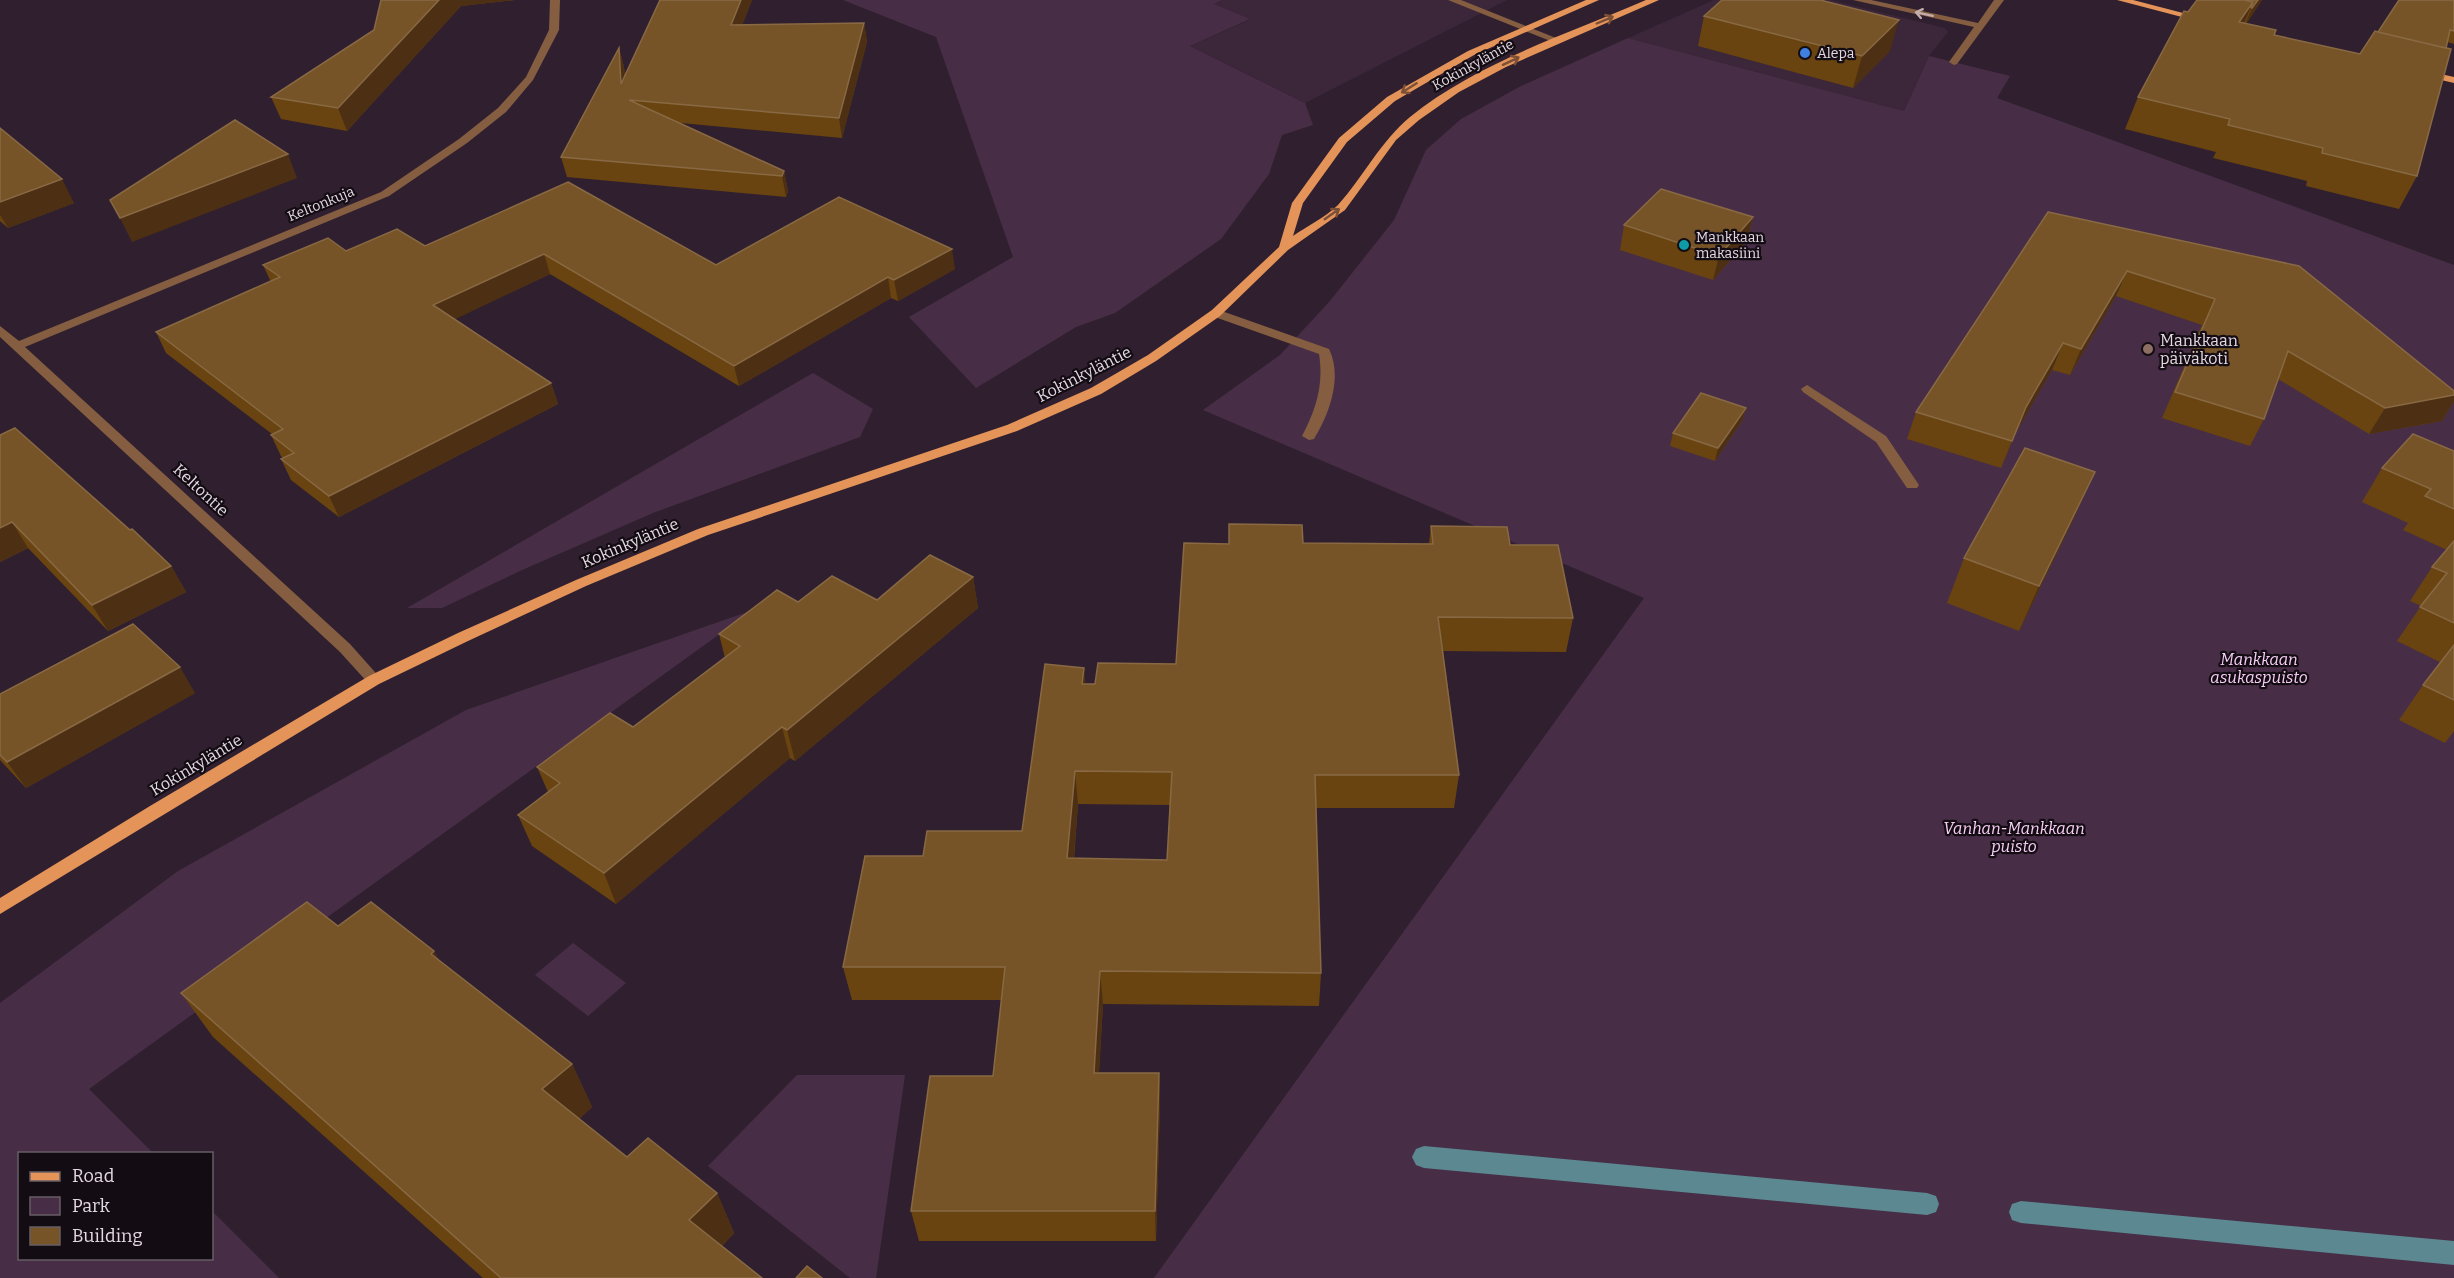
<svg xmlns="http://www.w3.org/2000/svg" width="2454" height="1278" font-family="Bitter,serif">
  <rect width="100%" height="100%" fill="#30202f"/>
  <g fill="#3b263a">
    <path d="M 1222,0 L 1507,0 L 1305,103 L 1190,46 L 1249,20 L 1213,4 Z"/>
    <path d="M 1714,0 L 1830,0 L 1945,28 L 1948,32 L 1929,56 L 1904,111 L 1628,38 Z"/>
  </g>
  <g fill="#472e46">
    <path d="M 843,0 L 1222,0 L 1214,4 L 1250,19 L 1190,46 L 1305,103 L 1313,125 L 1282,135 L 1269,174 L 1221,239 L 1115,313 L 1076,327 L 976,388 L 909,317 L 1013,257 L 936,37 Z"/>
    <path d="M 1628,38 L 1904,111 L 1929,56 L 2010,76 L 1997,98 L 2454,265 L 2454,1278 L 1154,1278 L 1644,598 L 1203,410 L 1280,355 L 1330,301 L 1394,220 L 1426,150 L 1461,119 L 1521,86 Z"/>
    <path d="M 813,373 L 873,409 L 860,437 L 653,513 L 522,570 L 442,608 L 407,608 Z"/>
    <path d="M 753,610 L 89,1089 L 153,1153 L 20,1154 L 20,1258 L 212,1258 L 212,1211 L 279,1278 L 0,1278 L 0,1003 L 178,871 L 466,710 Z"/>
    <path d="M 573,943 L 626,983 L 588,1016 L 535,975 Z"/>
    <path d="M 797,1075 L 905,1075 L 876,1278 L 850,1278 L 708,1166 Z"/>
  </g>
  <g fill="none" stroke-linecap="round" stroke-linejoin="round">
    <g fill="#5c8892" fill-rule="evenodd">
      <path d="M 1424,1146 L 1927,1193 L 1936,1196 L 1939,1204 L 1936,1212 L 1927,1215 L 1424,1168 L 1416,1165 L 1412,1157 L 1416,1149 Z"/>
      <path d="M 2021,1201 L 2454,1241 L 2454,1265 L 2021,1223 L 2012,1220 L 2009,1212 L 2012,1204 Z"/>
    </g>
    <g fill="#855e42" fill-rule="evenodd">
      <path d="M 550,0 L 560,0 L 559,30 L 533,80 L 506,112 L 467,143 L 389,196 L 25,347 L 350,644 L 382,680 L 379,684 L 369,684 L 340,652 L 0,337 L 0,326 L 19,341 L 381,192 L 459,139 L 498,108 L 526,77 L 549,30 Z"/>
      <path d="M 1448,0 L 1461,0 L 1561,40 L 1553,42 Z"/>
      <path d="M 1853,0 L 1871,0 L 1978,23 L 1994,0 L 2004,0 L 1957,64 L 1954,65 L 1949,62 L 1974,27 Z"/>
      <path d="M 1216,309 L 1329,349 C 1343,377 1329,415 1314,439 L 1309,440 L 1302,436 C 1316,409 1324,385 1319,354 L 1212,316 L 1210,313 Z"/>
      <path d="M 1807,385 L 1886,436 L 1919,485 L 1917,488 L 1907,488 L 1876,442 L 1803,392 L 1801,389 Z"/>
    </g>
    <g fill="#e59459" fill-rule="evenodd">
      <path d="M 1586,0 L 1599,0 L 1474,55 L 1395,101 L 1347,142 L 1303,203 L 1293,236 C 1307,226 1326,217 1338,205 C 1364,176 1380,142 1410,117 C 1476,63 1568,34 1646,0 L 1659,0 L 1506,67 L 1459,92 L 1419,120 L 1396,140 L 1345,210 L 1288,250 L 1220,316 L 1156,361 L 1101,394 L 1017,431 L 708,535 L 586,586 L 468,641 L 379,684 L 0,914 L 0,898 L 150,806 L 369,676 L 458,633 L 576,580 L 698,529 L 1007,425 L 1091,388 L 1148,355 L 1212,310 L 1279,247 L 1292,203 L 1339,138 L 1387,97 L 1468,51 Z"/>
      <path d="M 2117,0 L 2133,0 L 2206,19 L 2201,22 Z"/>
      <path d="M 2423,70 L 2454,77 L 2454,83 L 2420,75 L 2418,73 Z"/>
    </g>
  </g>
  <g fill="#694410" fill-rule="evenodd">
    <path d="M 381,0 L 515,0 L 461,6 L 347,131 L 281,119 L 271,97 L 374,30 Z"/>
    <path d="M 660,0 L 752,0 L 742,25 L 864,23 L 867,42 L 842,138 L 681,123 L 784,171 L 788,191 L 786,197 L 567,177 L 561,157 L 619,48 L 624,67 L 625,76 Z"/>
    <path d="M 2262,0 L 2246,24 L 2274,35 L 2360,54 L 2378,32 L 2454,0 L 2454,44 L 2447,42 L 2417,176 L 2399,209 L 2306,186 L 2307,181 L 2213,158 L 2216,152 L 2125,129 L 2138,97 L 2188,12 Z"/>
    <path d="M 1704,16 L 1890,51 L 1853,88 L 1698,46 Z"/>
    <path d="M 0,128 L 74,203 L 8,228 L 0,221 Z"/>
    <path d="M 2048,212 L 2454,391 L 2454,401 L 2442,421 L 2369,434 L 2278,379 L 2264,419 L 2250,446 L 2162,418 L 2202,325 L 2116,296 L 2070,375 L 2052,370 L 2015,434 L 2001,468 L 1907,439 L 1916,412 Z"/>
    <path d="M 1753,217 L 1747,241 L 1713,280 L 1620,250 L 1624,225 Z"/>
    <path d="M 425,246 L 716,265 L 955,269 L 898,301 L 891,298 L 739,386 L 550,274 L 454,319 L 551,383 L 558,404 L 339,517 L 291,480 L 281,459 L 283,458 L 281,456 L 271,435 L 272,434 L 166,353 L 156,332 L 271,282 L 263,265 L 346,251 Z"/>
    <path d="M 1746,408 L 1742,421 L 1715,461 L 1670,446 L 1673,433 Z"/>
    <path d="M 0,435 L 130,530 L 171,566 L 186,592 L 108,631 L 28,548 L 0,562 Z"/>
    <path d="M 2454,451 L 2454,731 L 2445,743 L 2399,720 L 2423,685 L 2440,662 L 2397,641 L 2421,606 L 2410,601 L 2432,567 L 2447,550 L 2403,530 L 2408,523 L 2362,502 L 2382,468 Z"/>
    <path d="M 2075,516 L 2019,631 L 1947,603 L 1964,558 Z"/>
    <path d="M 1431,526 L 1510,545 L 1573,618 L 1566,652 L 1443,651 L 1459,775 L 1454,808 L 1316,808 L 1321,973 L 1319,1006 L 1103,1004 L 1099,1073 L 1159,1073 L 1160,1104 L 1156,1241 L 919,1241 L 911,1211 L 993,1076 L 1002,1000 L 852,1000 L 843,967 L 923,856 L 1022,831 L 1085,684 L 1095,684 L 1176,664 L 1229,544 L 1303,543 L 1429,544 ZM 1078,804 L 1170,805 L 1167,860 L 1074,859 Z"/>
    <path d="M 973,577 L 978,608 L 795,761 L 790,758 L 616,904 L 532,846 L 518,815 L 548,792 L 537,767 L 633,727 L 725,658 L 719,634 L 798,602 L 877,600 Z"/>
    <path d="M 195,693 L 26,788 L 0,760 L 0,694 Z"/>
    <path d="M 338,926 L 440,961 L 572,1064 L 592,1107 L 579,1119 L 627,1157 L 717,1193 L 734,1233 L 722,1246 L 762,1278 L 483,1278 L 213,1037 L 181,993 Z"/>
  </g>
  <g fill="#4d2f13">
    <path d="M 439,0 L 515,0 L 461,6 L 347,131 L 338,108 Z"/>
    <path d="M 741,0 L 752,0 L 735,44 L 731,25 Z"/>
    <path d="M 2258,0 L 2262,0 L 2245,25 L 2252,8 Z"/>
    <path d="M 2253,2 L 2240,33 L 2239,22 Z"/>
    <path d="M 1899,20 L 1890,51 L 1853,88 L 1862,56 Z"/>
    <path d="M 864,23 L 867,42 L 842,138 L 839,118 Z"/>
    <path d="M 619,48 L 624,67 L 626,103 L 621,84 Z"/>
    <path d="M 288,154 L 297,178 L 132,242 L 120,218 Z"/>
    <path d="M 784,171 L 788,191 L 786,197 L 782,176 Z"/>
    <path d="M 62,179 L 74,203 L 8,228 L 0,215 L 0,202 Z"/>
    <path d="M 1753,217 L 1747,241 L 1713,280 L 1719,256 Z"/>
    <path d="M 952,249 L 955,269 L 898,301 L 894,280 Z"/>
    <path d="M 544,254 L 550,274 L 441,326 L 433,305 Z"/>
    <path d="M 2127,271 L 2116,296 L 2070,375 L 2081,349 Z"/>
    <path d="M 888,277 L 891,298 L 739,386 L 734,366 Z"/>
    <path d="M 2063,343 L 2052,370 L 2015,434 L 2001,468 L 2026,407 Z"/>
    <path d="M 551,383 L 558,404 L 339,517 L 329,496 Z"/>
    <path d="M 2454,395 L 2454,401 L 2442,421 L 2369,434 L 2385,408 Z"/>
    <path d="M 1746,408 L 1742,421 L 1715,461 L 1718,448 Z"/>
    <path d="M 2095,472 L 2075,516 L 2019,631 L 2039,586 Z"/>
    <path d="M 12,522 L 28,548 L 0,562 L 0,528 Z"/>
    <path d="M 171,566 L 186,592 L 108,631 L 92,605 Z"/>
    <path d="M 973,577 L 978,608 L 795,761 L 787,730 Z"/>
    <path d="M 180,667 L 195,693 L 26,788 L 7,762 Z"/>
    <path d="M 1084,668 L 1087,701 L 1082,684 Z"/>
    <path d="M 782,727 L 790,758 L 616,904 L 604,873 Z"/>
    <path d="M 1075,771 L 1078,804 L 1071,891 L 1067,858 Z"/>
    <path d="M 434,951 L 458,995 L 431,954 Z"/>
    <path d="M 1100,971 L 1103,1004 L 1097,1104 L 1094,1073 Z"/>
    <path d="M 572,1064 L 592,1107 L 564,1132 L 542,1089 Z"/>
    <path d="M 1159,1073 L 1160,1104 L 1156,1241 L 1155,1211 Z"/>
    <path d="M 717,1193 L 734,1233 L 708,1260 L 689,1220 Z"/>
  </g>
  <g fill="#765427" stroke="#886944" stroke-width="1.5" fill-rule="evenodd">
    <path d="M 381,0 L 439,0 L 338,108 L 271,97 L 374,30 Z"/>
    <path d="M 660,0 L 741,0 L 731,25 L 864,23 L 839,118 L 629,100 L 784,171 L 782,176 L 561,157 L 619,48 L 621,84 Z"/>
    <path d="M 1722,0 L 1820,0 L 1899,20 L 1862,56 L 1704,16 Z"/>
    <path d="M 2197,0 L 2245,0 L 2253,2 L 2239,22 L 2276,30 L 2274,35 L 2360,54 L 2375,31 L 2451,49 L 2417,176 L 2322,153 L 2323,148 L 2228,125 L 2230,119 L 2138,97 L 2184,11 L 2188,12 Z"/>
    <path d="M 2245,0 L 2258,0 L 2252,8 L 2251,7 L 2253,2 Z"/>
    <path d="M 2399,0 L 2454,0 L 2454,31 L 2450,30 L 2446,48 L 2378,32 Z"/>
    <path d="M 235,120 L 288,154 L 120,218 L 110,200 Z"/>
    <path d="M 0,128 L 62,179 L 0,202 Z"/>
    <path d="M 568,182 L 716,265 L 839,197 L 952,249 L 894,280 L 888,277 L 734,366 L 544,254 L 433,305 L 551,383 L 329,496 L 281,459 L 294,453 L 271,435 L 283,429 L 156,332 L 280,277 L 263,265 L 328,238 L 346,251 L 397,229 L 425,246 Z"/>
    <path d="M 1661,189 L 1753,217 L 1719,256 L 1624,225 Z"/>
    <path d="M 2048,212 L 2299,266 L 2454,391 L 2454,395 L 2385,408 L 2288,351 L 2264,419 L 2175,392 L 2215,299 L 2127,271 L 2081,349 L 2063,343 L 2026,407 L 2012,441 L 1916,412 Z"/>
    <path d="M 1701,393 L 1746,408 L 1718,448 L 1673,433 Z"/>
    <path d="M 15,428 L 130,530 L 132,529 L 171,566 L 92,605 L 12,522 L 0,528 L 0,435 Z"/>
    <path d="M 2413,434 L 2454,451 L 2454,509 L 2425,496 L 2431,489 L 2382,468 Z"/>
    <path d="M 2025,448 L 2095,472 L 2039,586 L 1964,558 Z"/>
    <path d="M 1229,524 L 1302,525 L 1303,543 L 1433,544 L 1431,526 L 1507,527 L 1510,545 L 1558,545 L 1573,618 L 1438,617 L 1459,775 L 1315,775 L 1321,973 L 1100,971 L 1094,1073 L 1159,1073 L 1155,1211 L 911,1211 L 930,1076 L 993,1076 L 1005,967 L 843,967 L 865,856 L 923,856 L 927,831 L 1022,831 L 1045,664 L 1084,668 L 1082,684 L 1095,684 L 1098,663 L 1176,664 L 1184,543 L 1229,544 ZM 1075,771 L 1172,772 L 1167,860 L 1067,858 Z"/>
    <path d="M 2454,541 L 2454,623 L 2420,607 L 2447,573 L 2432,567 Z"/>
    <path d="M 930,555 L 973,577 L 787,730 L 782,727 L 604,873 L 518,815 L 560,783 L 537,767 L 610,713 L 633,727 L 740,646 L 719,634 L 777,590 L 798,602 L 832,576 L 877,600 Z"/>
    <path d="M 133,624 L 180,667 L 7,762 L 0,755 L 0,694 Z"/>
    <path d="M 2454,645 L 2454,700 L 2423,685 Z"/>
    <path d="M 307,902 L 338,926 L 371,902 L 434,951 L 431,954 L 572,1064 L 542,1089 L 627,1157 L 648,1138 L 717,1193 L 689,1220 L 762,1278 L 501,1278 L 181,993 Z"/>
    <path d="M 807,1266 L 822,1278 L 796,1278 Z"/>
  </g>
  <defs><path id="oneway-shaft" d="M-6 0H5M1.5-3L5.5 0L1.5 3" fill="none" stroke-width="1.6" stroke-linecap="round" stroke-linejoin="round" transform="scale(1.5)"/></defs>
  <use stroke="#c3aeab" href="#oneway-shaft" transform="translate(1924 14) rotate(-168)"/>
  <g stroke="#7c5036">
    <use href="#oneway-shaft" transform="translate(1605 20) rotate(-23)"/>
    <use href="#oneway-shaft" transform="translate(1511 61) rotate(-25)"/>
    <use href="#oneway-shaft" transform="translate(1409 88) rotate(148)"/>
    <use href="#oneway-shaft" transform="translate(1332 214) rotate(-35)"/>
  </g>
  <circle fill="#3f7fe0" stroke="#130c13" stroke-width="2" cx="1805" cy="53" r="6"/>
  <circle fill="#0f9aa8" stroke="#130c13" stroke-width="2" cx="1684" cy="245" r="6"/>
  <circle fill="#8d6e63" stroke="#130c13" stroke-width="2" cx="2148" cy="349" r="6"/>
  <g text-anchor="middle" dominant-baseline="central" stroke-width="4.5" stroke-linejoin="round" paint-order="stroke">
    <g font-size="14" fill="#e4d9e3" stroke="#130c13" text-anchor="start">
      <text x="1817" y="53">Alepa</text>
      <text x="1696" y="237">Mankkaan<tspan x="1696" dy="16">makasiini</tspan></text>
    </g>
    <g font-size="14" fill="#e4d9e3" stroke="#130c13">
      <text transform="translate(1473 65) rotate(-29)">Kokinkyläntie</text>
      <text transform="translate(321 204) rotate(-22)">Keltonkuja</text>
    </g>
    <g font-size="16" fill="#e4d9e3" stroke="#130c13" text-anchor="start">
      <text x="2160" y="340">Mankkaan<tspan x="2160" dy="18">päiväkoti</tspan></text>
    </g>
    <g font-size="16" fill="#e4d9e3" stroke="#130c13">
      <text transform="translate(1084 374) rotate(-27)">Kokinkyläntie</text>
      <text transform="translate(201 490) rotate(43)">Keltontie</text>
      <text transform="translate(630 543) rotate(-23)">Kokinkyläntie</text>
      <text transform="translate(196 765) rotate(-31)">Kokinkyläntie</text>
    </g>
    <g font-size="16" font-style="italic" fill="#f8cef5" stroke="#130c13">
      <text x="2259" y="659">Mankkaan<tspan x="2259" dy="18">asukaspuisto</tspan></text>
      <text x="2014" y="828">Vanhan-Mankkaan<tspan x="2014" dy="18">puisto</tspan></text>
    </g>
  </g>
  <rect x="18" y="1152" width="195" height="108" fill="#130c13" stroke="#675e66" stroke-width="1.5"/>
  <rect x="30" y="1172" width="30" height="9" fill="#e59459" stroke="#675e66" stroke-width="1.5"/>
  <text x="72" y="1182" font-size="18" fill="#e4d9e3">Road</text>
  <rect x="30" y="1197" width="30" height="18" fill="#472e46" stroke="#675e66" stroke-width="1.5"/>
  <text x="72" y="1212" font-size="18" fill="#e4d9e3">Park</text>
  <rect x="30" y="1227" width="30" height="18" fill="#765427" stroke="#675e66" stroke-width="1.5"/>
  <text x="72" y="1242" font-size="18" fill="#e4d9e3">Building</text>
</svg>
